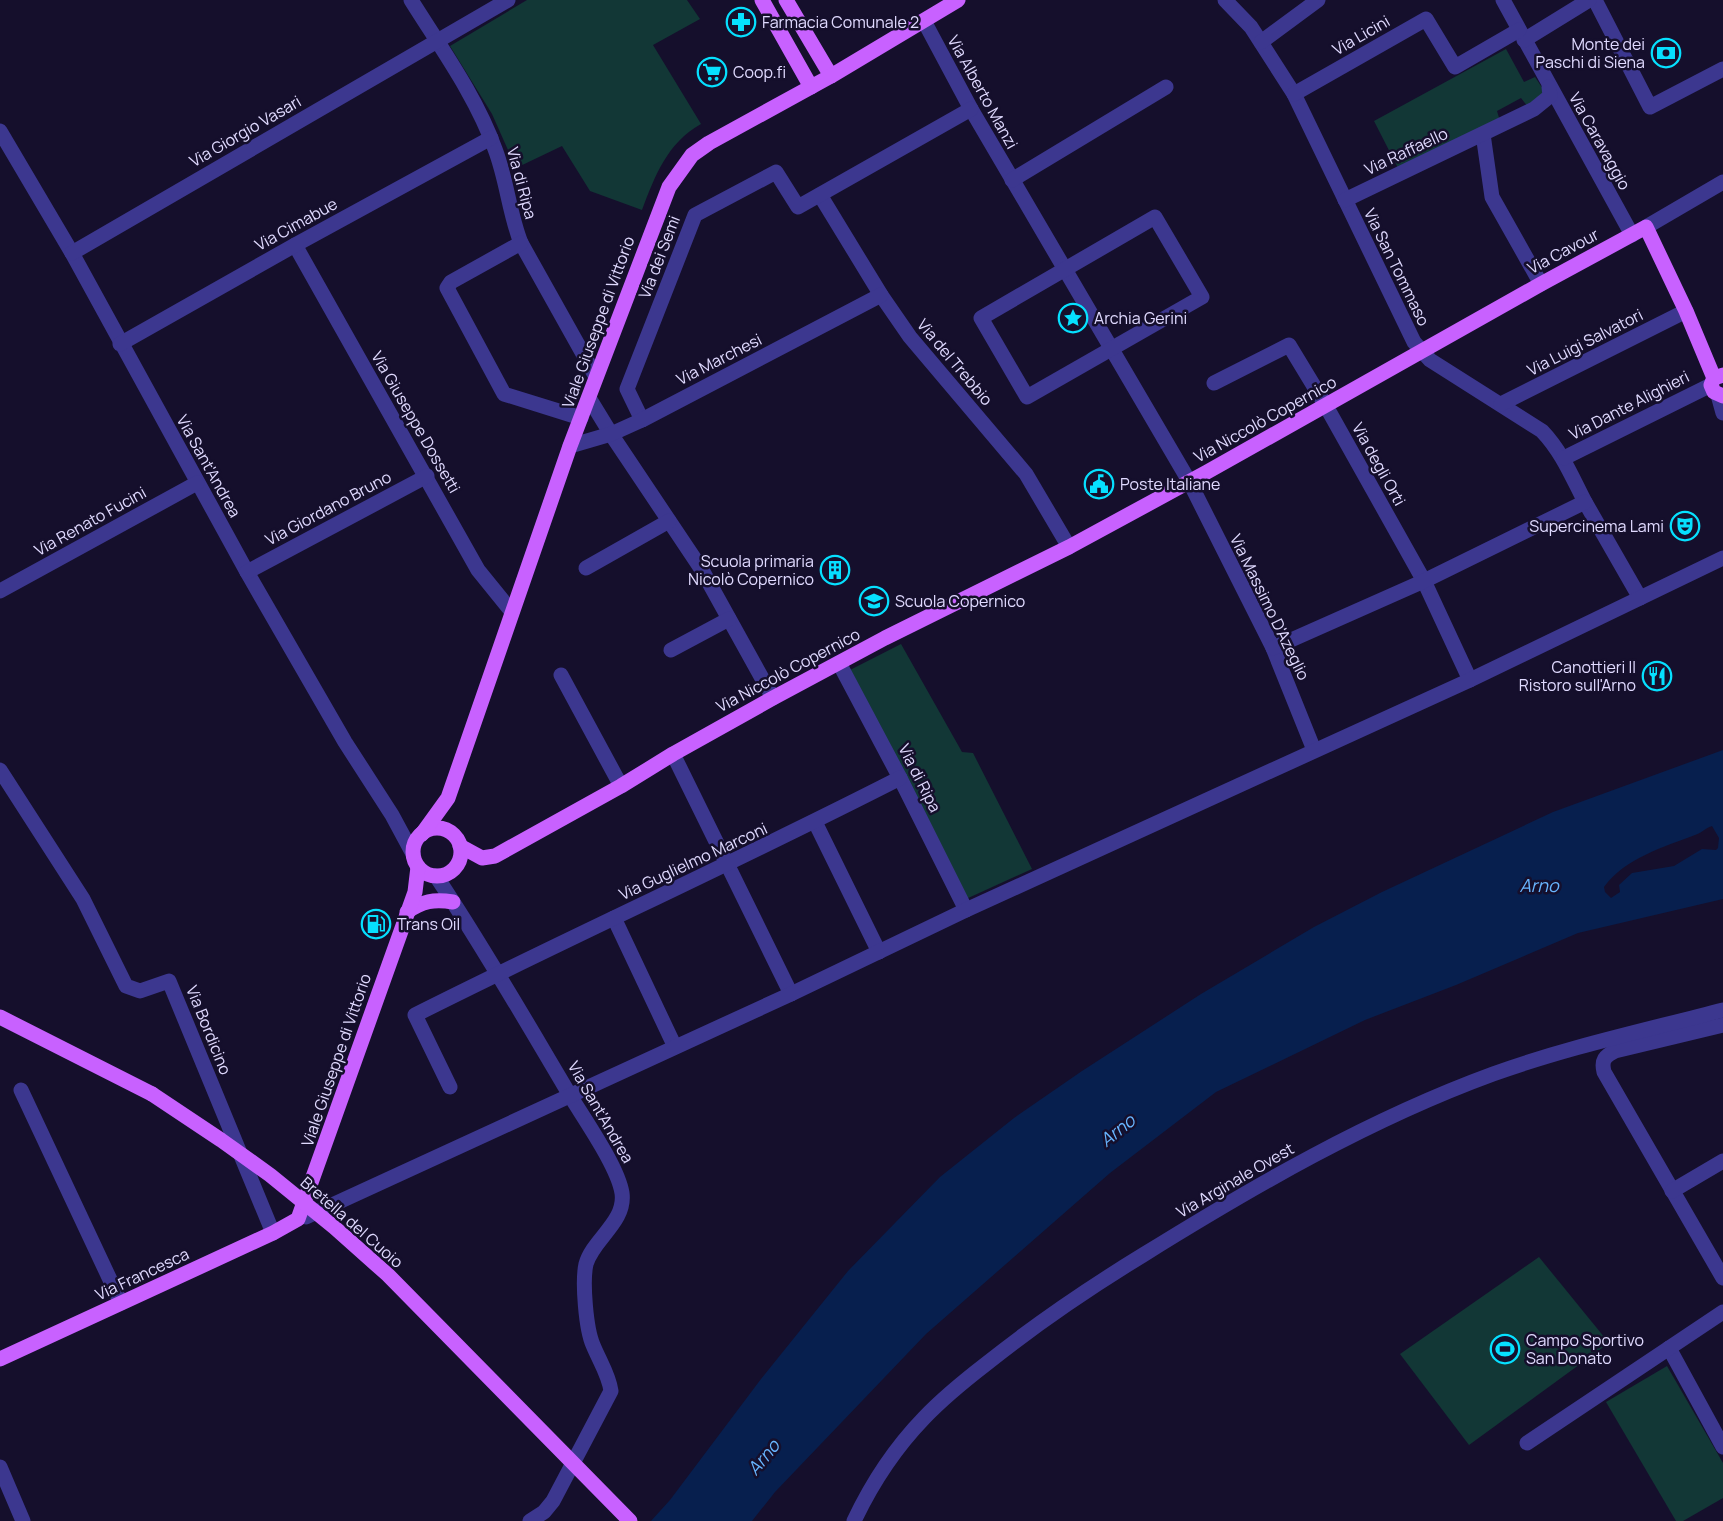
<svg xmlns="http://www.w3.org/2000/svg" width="1723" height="1521" font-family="Manrope,sans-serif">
  <rect width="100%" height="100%" fill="#150f2c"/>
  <g fill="#123736">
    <path d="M 527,0 L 687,0 L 700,19 L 653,45 L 701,124 C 667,143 655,176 642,210 L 590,191 L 562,146 L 516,168 L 492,114 L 450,46 Z"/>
    <path d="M 1506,49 L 1524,82 L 1535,77 L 1543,89 L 1542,100 L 1528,107 L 1521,98 L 1497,111 L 1500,121 L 1398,168 L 1374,121 Z"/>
    <path d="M 901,644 L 962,752 L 973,753 L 1032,869 L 966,899 L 850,670 Z"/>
    <path d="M 1539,1257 L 1609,1343 L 1469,1445 L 1400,1354 Z"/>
    <path d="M 1667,1366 L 1723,1463 L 1723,1498 L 1683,1521 L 1676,1521 L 1606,1402 Z"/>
  </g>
  <path fill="#071f4e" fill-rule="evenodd" d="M 1723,750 L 1723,899 L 1578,933 L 1456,985 L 1365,1020 L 1216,1092 L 1110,1173 L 926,1334 L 775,1492 L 752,1521 L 651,1521 L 670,1500 L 761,1379 L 848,1271 L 940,1177 L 1014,1118 L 1082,1071 L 1201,994 L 1314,927 L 1382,892 L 1553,812 ZM 1712,826 L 1719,838 L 1718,848 L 1716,850 L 1702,849 L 1674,866 L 1632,873 L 1619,885 L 1620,892 L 1611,898 L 1605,892 L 1604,887 C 1625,858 1664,847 1695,835 C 1702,833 1705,828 1712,826 Z"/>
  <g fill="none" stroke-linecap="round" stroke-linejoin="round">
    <g stroke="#3c378f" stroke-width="15">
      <path d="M 411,0 C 441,48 476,96 495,149 C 507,180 509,213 521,243 L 596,377"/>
      <path d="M 1225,0 L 1251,27 L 1294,94 L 1414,342 L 1430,360 L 1542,431 C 1562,452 1572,477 1585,502 C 1603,534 1622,566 1640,598"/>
      <path d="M 1503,0 L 1632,235"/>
      <path d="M 1595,0 L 1650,107 L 1723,69"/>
      <path d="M 924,21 L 971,109 L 1189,481 L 1273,648 L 1314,750"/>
      <path d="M 1524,40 L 1589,0"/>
      <path d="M 1261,42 L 1318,0"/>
      <path d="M 1294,94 L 1426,19 L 1455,67 L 1519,30"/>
      <path d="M 0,131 L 72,253 L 247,572 L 345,742 L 392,815 L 413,854"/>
      <path d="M 1483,134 L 1492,197 L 1541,284"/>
      <path d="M 1012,180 L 1166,87"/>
      <path d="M 820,195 L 881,295 L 910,337 L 1026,474 L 1069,547"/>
      <path d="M 1345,200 L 1534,109 L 1550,96 L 1549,87"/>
      <path d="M 1155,217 L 1202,297 L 1027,397 L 981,318 Z"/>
      <path d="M 1646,227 L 1723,182"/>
      <path d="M 521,243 L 451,282 L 447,288 L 504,394 L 581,418"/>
      <path d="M 295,245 L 478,570 L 512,612"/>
      <path d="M 72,253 L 508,0"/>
      <path d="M 120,344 L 295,245 L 491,138"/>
      <path d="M 1214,383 L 1289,345 L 1326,406 L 1424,581 L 1470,680"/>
      <path d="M 1718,395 L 1723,413"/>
      <path d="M 589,398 L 611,434 L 702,570 L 773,698"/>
      <path d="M 1501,404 L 1686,311"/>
      <path d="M 642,420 L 627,389 L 695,215 L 776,172 L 798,207 L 971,109"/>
      <path d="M 570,446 L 611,434 L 642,420 L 881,295"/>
      <path d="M 1564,458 L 1711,385"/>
      <path d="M 586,568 L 669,521"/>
      <path d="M 247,572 L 427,476"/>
      <path d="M 0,591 L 197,483"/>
      <path d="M 1273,648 L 1424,581 L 1585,502"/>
      <path d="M 671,650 L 729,619"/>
      <path d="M 839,663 L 900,778 L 966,910"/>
      <path d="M 561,675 L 621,786"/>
      <path d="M 673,754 L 791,994"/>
      <path d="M 0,770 L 83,899 L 126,986 L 140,991 L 169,981 L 273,1233"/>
      <path d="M 815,822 L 879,952"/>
      <path d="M 436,876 C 484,948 527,1023 571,1097 C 585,1120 618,1167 622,1193 C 626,1222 593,1239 586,1264 C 582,1282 586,1329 593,1345 C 599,1360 609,1375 611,1391 L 553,1501 L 544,1512 L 530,1521"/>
      <path d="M 614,918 L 675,1047"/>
      <path d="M 1723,1025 L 1615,1051 C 1605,1056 1601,1060 1604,1072 L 1723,1278"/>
      <path d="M 450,1087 L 415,1015 C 576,934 740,860 900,778"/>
      <path d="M 21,1090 L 121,1303"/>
      <path d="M 1672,1191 L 1723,1161"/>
      <path d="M 306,1217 L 791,994 L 966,910 L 1470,680 L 1723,558"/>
      <path d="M 1669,1348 L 1723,1447"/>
      <path d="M 1527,1443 L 1723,1312"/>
      <path d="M 0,1467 L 23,1521"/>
      <path d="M 854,1521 C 871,1485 896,1447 924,1418 C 943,1398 964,1381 986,1364 C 1036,1324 1089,1288 1143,1255 C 1254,1186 1370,1119 1493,1074 C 1568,1047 1647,1030 1723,1010"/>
    </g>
    <g stroke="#c861ff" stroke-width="15">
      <path d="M 762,0 L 811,87"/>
      <path d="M 786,0 L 831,76"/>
      <path d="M 1723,375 L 1714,378 L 1711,385 L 1714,392 L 1723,396"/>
      <circle cx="437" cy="852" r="24"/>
      <path d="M 422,834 L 448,798 L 570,446 L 669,187 L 692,155 L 709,143 L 831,76 L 958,0"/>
      <path d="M 460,846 L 482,858 L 495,856 L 621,786 L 673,754 L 773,698 L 885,638 L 1069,547 L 1207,472 L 1541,284 L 1646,227 L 1686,311 L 1714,378"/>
      <path d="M 407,912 C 422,901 434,899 453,902"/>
      <path d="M 0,1017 L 152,1094"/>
      <path d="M 0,1359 L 273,1233 L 298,1219 L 415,892 L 418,867"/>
    </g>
    <path stroke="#c861ff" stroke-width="15" d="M 152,1094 L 221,1140 L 270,1175 L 334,1227 L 388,1275 L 630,1521"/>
  </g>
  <defs>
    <g id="pharmacy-ring" transform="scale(1.5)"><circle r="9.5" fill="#150f2c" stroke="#06e0ff" stroke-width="1.5"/><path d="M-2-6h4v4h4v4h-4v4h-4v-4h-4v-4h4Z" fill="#06e0ff"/></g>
    <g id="bank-ring" transform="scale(1.5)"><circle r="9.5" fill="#150f2c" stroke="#06e0ff" stroke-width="1.5"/><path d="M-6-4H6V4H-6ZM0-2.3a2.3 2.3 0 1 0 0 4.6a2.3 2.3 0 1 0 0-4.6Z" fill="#06e0ff"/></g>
    <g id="supermarket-ring" transform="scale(1.5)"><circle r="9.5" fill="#150f2c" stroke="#06e0ff" stroke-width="1.5"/><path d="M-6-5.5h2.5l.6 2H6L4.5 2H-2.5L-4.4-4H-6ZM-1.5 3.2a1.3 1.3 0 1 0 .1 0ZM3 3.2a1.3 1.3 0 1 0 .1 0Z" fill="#06e0ff"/></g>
    <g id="sight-ring" transform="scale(1.5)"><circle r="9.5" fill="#150f2c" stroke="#06e0ff" stroke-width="1.5"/><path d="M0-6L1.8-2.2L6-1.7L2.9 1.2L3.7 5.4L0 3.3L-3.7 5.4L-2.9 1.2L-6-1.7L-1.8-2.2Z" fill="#06e0ff"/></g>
    <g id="civic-ring" transform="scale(1.5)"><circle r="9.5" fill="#150f2c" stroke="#06e0ff" stroke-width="1.5"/><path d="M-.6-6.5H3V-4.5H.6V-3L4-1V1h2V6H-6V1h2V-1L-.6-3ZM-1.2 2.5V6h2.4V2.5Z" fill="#06e0ff"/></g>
    <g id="theatre-ring" transform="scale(1.5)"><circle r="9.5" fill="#150f2c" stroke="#06e0ff" stroke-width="1.5"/><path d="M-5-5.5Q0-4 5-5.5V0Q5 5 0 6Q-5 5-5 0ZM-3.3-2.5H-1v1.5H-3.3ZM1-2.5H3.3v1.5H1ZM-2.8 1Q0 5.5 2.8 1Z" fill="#06e0ff"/></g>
    <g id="building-ring" transform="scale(1.5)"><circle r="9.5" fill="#150f2c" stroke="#06e0ff" stroke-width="1.5"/><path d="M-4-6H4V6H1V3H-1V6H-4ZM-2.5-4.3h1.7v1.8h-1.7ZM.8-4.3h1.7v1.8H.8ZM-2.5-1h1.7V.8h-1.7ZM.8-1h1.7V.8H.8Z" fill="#06e0ff"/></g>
    <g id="school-ring" transform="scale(1.5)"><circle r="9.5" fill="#150f2c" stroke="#06e0ff" stroke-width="1.5"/><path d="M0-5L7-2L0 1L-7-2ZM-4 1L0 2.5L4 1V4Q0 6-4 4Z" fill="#06e0ff"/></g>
    <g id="restaurant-ring" transform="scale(1.5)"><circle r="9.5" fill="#150f2c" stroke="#06e0ff" stroke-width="1.5"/><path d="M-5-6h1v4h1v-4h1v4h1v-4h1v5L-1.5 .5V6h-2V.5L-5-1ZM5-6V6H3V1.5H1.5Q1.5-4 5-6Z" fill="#06e0ff"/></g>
    <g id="fuel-ring" transform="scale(1.5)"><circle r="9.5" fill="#150f2c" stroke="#06e0ff" stroke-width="1.5"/><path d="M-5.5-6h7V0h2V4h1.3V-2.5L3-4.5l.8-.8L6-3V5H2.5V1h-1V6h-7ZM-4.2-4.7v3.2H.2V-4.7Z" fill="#06e0ff"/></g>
    <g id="stadium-ring" transform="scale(1.5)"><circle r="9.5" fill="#150f2c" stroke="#06e0ff" stroke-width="1.5"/><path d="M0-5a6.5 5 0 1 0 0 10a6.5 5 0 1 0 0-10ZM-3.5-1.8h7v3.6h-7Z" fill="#06e0ff"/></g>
  </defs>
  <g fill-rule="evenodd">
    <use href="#pharmacy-ring" x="741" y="22"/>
    <use href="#bank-ring" x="1666" y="53"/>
    <use href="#supermarket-ring" x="712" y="72"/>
    <use href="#sight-ring" x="1073" y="318"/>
    <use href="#civic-ring" x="1099" y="484"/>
    <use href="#theatre-ring" x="1685" y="526"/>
    <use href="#building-ring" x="835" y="570"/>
    <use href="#school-ring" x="874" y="601"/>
    <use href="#restaurant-ring" x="1657" y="676"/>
    <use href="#fuel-ring" x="376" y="924"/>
    <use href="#stadium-ring" x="1505" y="1349"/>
  </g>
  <g text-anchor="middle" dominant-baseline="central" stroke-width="5" stroke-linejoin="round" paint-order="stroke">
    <g font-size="16" fill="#e0daff" stroke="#150f2c" text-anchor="start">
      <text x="762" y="22">Farmacia Comunale 2</text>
      <text x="1645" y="44" text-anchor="end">Monte dei<tspan x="1645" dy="18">Paschi di Siena</tspan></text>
      <text x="733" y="72">Coop.fi</text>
      <text x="1094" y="318">Archia Gerini</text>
      <text x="1120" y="484">Poste Italiane</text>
      <text x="1664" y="526" text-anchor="end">Supercinema Lami</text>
      <text x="814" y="561" text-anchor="end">Scuola primaria<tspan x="814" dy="18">Nicolò Copernico</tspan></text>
      <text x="895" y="601">Scuola Copernico</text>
      <text x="1636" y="667" text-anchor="end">Canottieri Il<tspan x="1636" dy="18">Ristoro sull'Arno</tspan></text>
      <text x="397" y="924">Trans Oil</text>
      <text x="1526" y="1340">Campo Sportivo<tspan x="1526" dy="18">San Donato</tspan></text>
    </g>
    <g font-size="16" fill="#e0daff" stroke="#150f2c">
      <text transform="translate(1361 35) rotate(-30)">Via Licini</text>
      <text transform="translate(983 92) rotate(61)">Via Alberto Manzi</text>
      <text transform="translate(245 131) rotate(-30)">Via Giorgio Vasari</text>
      <text transform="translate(1600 141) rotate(61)">Via Caravaggio</text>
      <text transform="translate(1406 151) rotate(-25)">Via Raffaello</text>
      <text transform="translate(522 183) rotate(75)">Via di Ripa</text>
      <text transform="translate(296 224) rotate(-29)">Via Cimabue</text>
      <text transform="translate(1563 251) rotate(-28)">Via Cavour</text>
      <text transform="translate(659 257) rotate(-69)">Via dei Semi</text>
      <text transform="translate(1397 267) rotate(64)">Via San Tommaso</text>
      <text transform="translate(598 322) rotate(-70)">Viale Giuseppe di Vittorio</text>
      <text transform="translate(1585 342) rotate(-27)">Via Luigi Salvatori</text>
      <text transform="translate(719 359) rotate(-27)">Via Marchesi</text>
      <text transform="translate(955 362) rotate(50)">Via del Trebbio</text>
      <text transform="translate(1629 405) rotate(-27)">Via Dante Alighieri</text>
      <text transform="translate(1265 419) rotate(-29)">Via Niccolò Copernico</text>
      <text transform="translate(416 422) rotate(60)">Via Giuseppe Dossetti</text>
      <text transform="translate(1379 464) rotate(61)">Via degli Orti</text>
      <text transform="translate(209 466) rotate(61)">Via Sant'Andrea</text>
      <text transform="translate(328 508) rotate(-28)">Via Giordano Bruno</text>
      <text transform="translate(90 521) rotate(-29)">Via Renato Fucini</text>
      <text transform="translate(1270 607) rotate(64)">Via Massimo D'Azeglio</text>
      <text transform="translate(788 670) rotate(-28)">Via Niccolò Copernico</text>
      <text transform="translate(920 778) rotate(63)">Via di Ripa</text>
      <text transform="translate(693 861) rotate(-25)">Via Guglielmo Marconi</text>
      <text transform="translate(209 1030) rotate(68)">Via Bordicino</text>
      <text transform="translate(336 1060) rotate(-71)">Viale Giuseppe di Vittorio</text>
      <text transform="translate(601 1112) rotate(60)">Via Sant'Andrea</text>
      <text transform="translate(1235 1180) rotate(-30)">Via Arginale Ovest</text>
      <text transform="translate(352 1222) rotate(41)">Bretella del Cuoio</text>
      <text transform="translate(142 1274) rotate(-25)">Via Francesca</text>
    </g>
    <g font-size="18" font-style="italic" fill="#68b5ff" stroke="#150f2c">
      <text x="1539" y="885">Arno</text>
      <text transform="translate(1117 1130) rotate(-39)">Arno</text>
      <text transform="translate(763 1457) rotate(-51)">Arno</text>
    </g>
  </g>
</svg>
